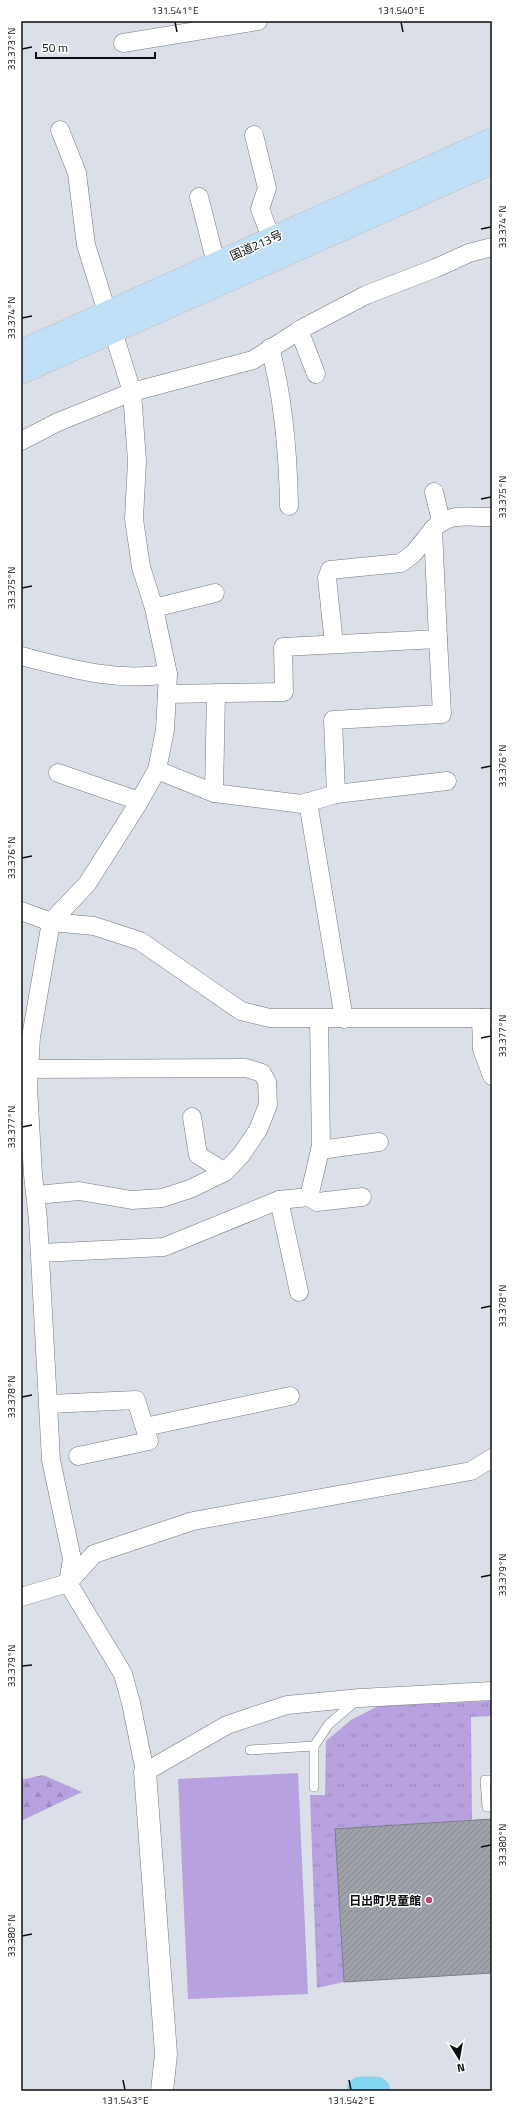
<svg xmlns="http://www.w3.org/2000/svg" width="513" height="2112" font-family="'Titillium Web','Noto Sans JP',sans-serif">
  <defs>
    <pattern id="grass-tufts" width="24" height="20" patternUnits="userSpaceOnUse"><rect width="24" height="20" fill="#b7a1de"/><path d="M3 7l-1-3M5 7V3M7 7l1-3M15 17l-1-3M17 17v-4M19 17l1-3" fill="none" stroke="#9c89bd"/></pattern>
    <pattern id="forest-firs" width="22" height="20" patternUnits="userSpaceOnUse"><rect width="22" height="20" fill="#b7a1de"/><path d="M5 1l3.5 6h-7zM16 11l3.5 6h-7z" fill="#9c89bd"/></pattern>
    <pattern id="building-hatch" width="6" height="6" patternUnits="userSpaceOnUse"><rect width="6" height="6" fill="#9fa1a9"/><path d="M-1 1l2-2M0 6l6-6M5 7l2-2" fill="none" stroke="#888990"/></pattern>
  </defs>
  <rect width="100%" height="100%" fill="#dbe0e8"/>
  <path fill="url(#grass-tufts)" d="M 492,1701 L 492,1716 L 471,1717 L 472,1820 L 335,1829 L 344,1982 L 317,1988 L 310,1795 L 325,1795 L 326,1741 L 351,1720 L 378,1706 Z"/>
  <path fill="url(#forest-firs)" d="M 43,1775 L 82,1792 L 21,1821 L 21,1780 Z"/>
  <path fill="#b7a1de" d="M 298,1773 L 308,1994 L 188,1999 L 178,1779 Z"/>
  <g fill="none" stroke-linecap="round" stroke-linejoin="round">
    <path stroke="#81d7f1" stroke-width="29" d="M 361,2091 L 376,2091"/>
  </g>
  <path fill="url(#building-hatch)" stroke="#7c7d85" d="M 492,1819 L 492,1973 L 344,1982 L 335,1829 Z"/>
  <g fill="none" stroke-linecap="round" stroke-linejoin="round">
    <g stroke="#72777e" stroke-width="10">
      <g id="service">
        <path d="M 250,1750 L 314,1746"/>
        <path d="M 492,1780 L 485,1780 L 487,1807 L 492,1807"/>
        <path d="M 314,1787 L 314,1746 L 329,1724 L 356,1701"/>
      </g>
    </g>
    <g stroke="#72777e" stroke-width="19">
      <g id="minor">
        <path d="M 123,43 L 258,21"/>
        <path d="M 60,130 L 77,173 L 86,245 L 132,392 L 137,461 L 134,519 L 141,567 L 154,608 L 168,674 L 165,730 L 157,770 L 136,807 L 87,884 L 51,922 L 31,1037 L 28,1087 L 33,1175 L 38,1220 L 51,1460 L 72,1559 L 68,1583 L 123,1674 L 131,1703 L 145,1772 L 227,1725 L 287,1705 L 360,1698 L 492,1691"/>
        <path d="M 254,135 L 267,188 L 260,209 L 271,238"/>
        <path d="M 199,197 L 216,263"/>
        <path d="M 299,330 L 316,374"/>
        <path d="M 270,348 C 284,399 288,453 289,506"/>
        <path d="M 21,441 L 58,422 L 132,392 L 253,360 L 303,328 L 366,295 L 436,268 L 469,253 L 492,247"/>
        <path d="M 434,492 L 441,521"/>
        <path d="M 154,608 L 215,593"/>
        <path d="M 438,639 L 442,714 L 333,720 L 336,794 L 447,781"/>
        <path d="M 334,644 L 327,578 L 330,570 L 401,563 L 414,553 L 433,529"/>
        <path d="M 21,656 C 72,669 115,682 168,674"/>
        <path d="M 167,694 L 284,692 L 283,647 L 438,639 L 433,529 C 452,511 467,518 492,517"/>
        <path d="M 157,770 L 214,793 L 302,804 L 336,794"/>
        <path d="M 58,773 L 139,801"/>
        <path d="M 214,793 L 216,693"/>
        <path d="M 308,802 L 344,1019"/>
        <path d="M 21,911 L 51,922 L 94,926 L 140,941 L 241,1011 L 270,1018 L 492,1018"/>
        <path d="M 481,1018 L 482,1049 L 492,1076"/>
        <path d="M 29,1069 L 246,1068 L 262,1073 L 267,1082 L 268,1105 L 258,1130 L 241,1155 L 225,1172 L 190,1189 L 162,1198 L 132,1200 L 79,1191 L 36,1195"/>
        <path d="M 192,1117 L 198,1155 L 225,1172"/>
        <path d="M 320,1150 L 379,1142"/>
        <path d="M 309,1197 L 317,1202 L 362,1197"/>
        <path d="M 279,1200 L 299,1292"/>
        <path d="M 40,1253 L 164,1247 L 279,1200 L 309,1197 L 321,1146 L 319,1019"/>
        <path d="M 49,1404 L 136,1400 L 149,1441 L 78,1456"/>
        <path d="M 145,1427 L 290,1396"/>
        <path d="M 21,1597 L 68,1583 L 94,1554 L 193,1521 L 471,1471 L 492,1458"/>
      </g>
    </g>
    <g stroke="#72777e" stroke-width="23">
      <path id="tertiary" d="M 145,1772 L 166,2054 L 162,2091"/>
    </g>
    <g stroke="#bbbcbc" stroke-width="23">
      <g id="trunk">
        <path d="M 21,351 L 492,139"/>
        <path d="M 21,373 L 492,163"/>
      </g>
    </g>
    <use href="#service" stroke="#fff" stroke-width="9"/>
    <use href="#minor" stroke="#fff" stroke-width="18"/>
    <use href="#tertiary" stroke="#fff" stroke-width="22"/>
    <use href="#trunk" stroke="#c0e0f8" stroke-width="22"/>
  </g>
  <path fill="none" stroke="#0d0e11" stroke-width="1.5" d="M 175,22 L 177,32M 401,22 L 403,32M 22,49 L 32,47M 481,229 L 491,227M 22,318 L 32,316M 481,499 L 491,497M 22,588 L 32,586M 481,768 L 491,766M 22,858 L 32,856M 481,1038 L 491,1036M 22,1127 L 32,1125M 481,1308 L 491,1306M 22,1397 L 32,1395M 481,1577 L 491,1575M 22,1666 L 32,1665M 481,1847 L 491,1845M 22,1936 L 32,1934M 123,2080 L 125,2090M 349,2080 L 351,2090"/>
  <circle fill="#ca3e73" stroke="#fff" stroke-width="1.5" cx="429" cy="1900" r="4"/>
  <g text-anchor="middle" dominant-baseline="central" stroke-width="3" stroke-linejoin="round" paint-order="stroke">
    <g font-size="12" fill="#0d0e11" stroke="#fff">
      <text transform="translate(256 245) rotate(-24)">国道213号</text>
    </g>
    <g font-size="12" font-weight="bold" fill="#0d0e11" stroke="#fff" text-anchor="end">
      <text x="421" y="1900">日出町児童館</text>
    </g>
  </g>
  <rect width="513" height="2112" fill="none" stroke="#ffffff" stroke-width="44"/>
  <g transform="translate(459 2058) rotate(169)" stroke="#ffffff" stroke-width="3" paint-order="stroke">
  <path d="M0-3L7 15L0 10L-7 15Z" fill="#0d0e11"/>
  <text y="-6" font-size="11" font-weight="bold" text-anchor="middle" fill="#0d0e11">N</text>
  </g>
  <path d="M36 52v6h119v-6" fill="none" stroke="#0d0e11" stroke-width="2"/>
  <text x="42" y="52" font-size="12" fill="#0d0e11" stroke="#ffffff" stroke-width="3" paint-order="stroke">50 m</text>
  <rect x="22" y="22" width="469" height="2068" fill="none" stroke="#0d0e11" stroke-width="1.5"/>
  <g font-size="10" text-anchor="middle" fill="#0d0e11">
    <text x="175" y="14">131.541°E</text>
    <text x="401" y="14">131.540°E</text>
    <text transform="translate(11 49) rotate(-90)" y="4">33.373°N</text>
    <text transform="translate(502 227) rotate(-90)" y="4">33.374°N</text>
    <text transform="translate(11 318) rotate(-90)" y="4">33.374°N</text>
    <text transform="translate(502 497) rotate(-90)" y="4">33.375°N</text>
    <text transform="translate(11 588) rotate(-90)" y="4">33.375°N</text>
    <text transform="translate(502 766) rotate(-90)" y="4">33.376°N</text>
    <text transform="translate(11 858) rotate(-90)" y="4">33.376°N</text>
    <text transform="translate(502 1036) rotate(-90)" y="4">33.377°N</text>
    <text transform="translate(11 1127) rotate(-90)" y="4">33.377°N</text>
    <text transform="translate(502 1306) rotate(-90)" y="4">33.378°N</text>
    <text transform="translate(11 1397) rotate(-90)" y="4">33.378°N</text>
    <text transform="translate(502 1575) rotate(-90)" y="4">33.379°N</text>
    <text transform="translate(11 1666) rotate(-90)" y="4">33.379°N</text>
    <text transform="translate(502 1845) rotate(-90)" y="4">33.380°N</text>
    <text transform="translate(11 1936) rotate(-90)" y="4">33.380°N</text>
    <text x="125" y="2104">131.543°E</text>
    <text x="351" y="2104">131.542°E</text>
  </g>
</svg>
